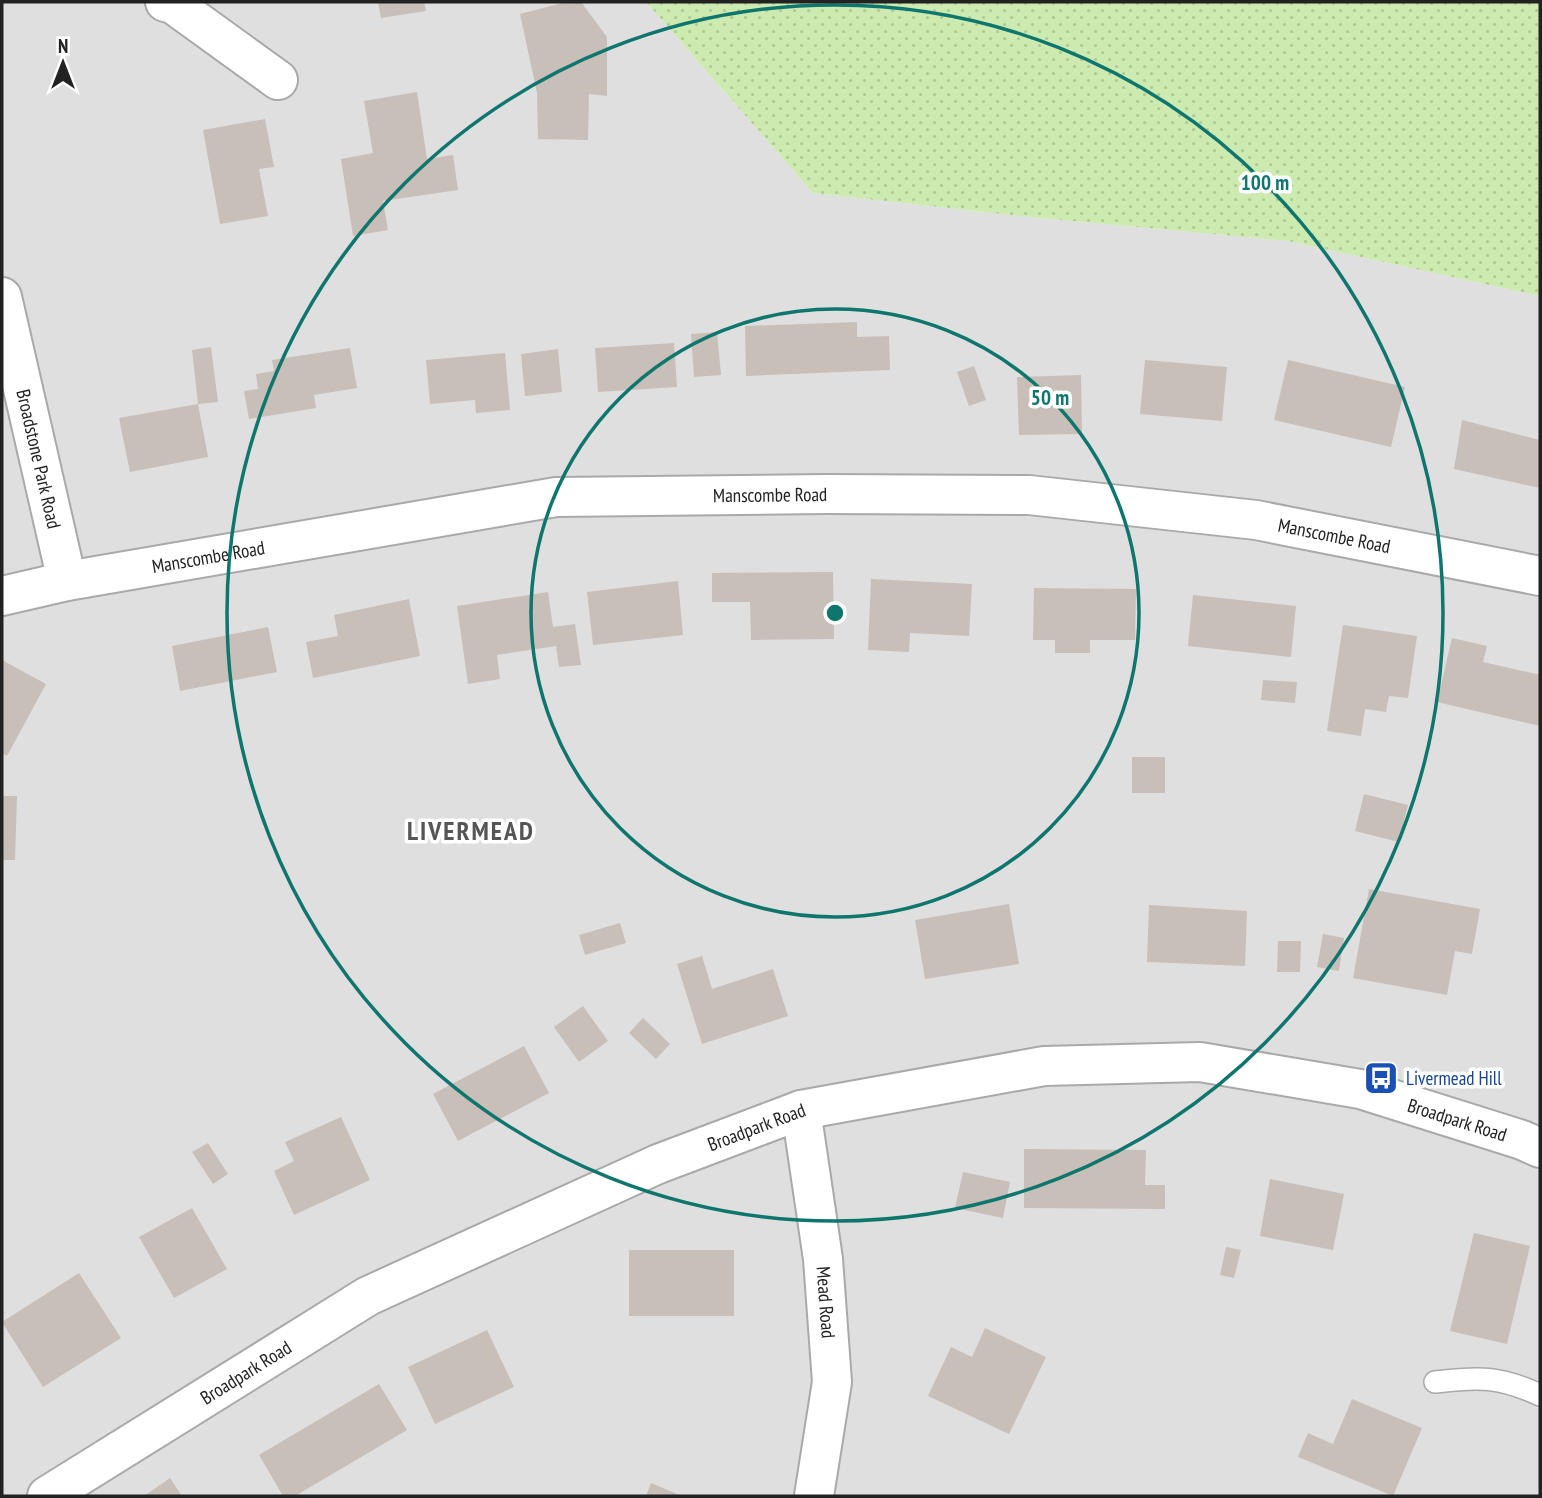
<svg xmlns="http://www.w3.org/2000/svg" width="1542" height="1498" font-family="'PT Sans Narrow',sans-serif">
  <defs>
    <pattern id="grass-dots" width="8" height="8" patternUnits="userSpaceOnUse" patternTransform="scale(1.75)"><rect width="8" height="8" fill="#cdebb0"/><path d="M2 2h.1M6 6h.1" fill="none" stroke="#b0c997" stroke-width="1.8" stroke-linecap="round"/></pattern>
  </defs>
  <rect width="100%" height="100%" fill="#f2efe9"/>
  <path fill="#e0dfdf" d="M 2,2 L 646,2 L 813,193 L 1029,217 L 1288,241 L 1540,296 L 1540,1496 L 2,1496 Z"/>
  <path fill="url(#grass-dots)" d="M 646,2 L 1540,2 L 1540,296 L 1288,241 L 1029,217 L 813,193 Z"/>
  <g fill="#c7bfb8">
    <path d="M 378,2 L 424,2 L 426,11 L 381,18 Z"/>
    <path d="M 566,2 L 581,2 L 607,37 L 607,96 L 589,94 L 588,140 L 538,139 L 537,93 L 520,14 Z"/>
    <path d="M 417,92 L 427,159 L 453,155 L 458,190 L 383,201 L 388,230 L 353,236 L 341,159 L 373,153 L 364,101 Z"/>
    <path d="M 265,119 L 274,167 L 259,169 L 268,216 L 220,224 L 203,130 Z"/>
    <path d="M 857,322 L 857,337 L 889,336 L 890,370 L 746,376 L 745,326 Z"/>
    <path d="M 717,332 L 721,375 L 694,377 L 691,334 Z"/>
    <path d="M 674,343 L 677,387 L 598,392 L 595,348 Z"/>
    <path d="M 211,347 L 218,402 L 198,404 L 192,350 Z"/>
    <path d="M 350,348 L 357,388 L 314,395 L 316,408 L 249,419 L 244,391 L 258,389 L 256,374 L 274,371 L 272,360 Z"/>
    <path d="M 558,349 L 562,392 L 525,396 L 521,354 Z"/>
    <path d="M 505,353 L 510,410 L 476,413 L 475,400 L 430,404 L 426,360 Z"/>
    <path d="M 1145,360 L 1227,367 L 1222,421 L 1140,414 Z"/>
    <path d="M 1288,360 L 1405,387 L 1391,447 L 1274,420 Z"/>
    <path d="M 974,366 L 986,400 L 969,406 L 957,372 Z"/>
    <path d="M 1081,375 L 1082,434 L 1019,435 L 1017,377 Z"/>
    <path d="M 198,404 L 208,457 L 130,472 L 119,418 Z"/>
    <path d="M 1462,420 L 1540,440 L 1540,488 L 1454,469 Z"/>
    <path d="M 833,572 L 834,639 L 751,640 L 750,602 L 712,602 L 712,573 Z"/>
    <path d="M 871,579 L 972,584 L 969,636 L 910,633 L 909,652 L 868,650 Z"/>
    <path d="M 678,581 L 683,635 L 593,645 L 587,592 Z"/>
    <path d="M 1034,588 L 1136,589 L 1135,640 L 1090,640 L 1090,653 L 1055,653 L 1055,640 L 1033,640 Z"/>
    <path d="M 548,592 L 553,627 L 575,624 L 581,665 L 559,667 L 556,646 L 497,655 L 500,679 L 468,684 L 457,606 Z"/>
    <path d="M 1193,595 L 1296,606 L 1291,657 L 1188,646 Z"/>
    <path d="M 409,599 L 420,656 L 313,678 L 306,642 L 338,636 L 334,615 Z"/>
    <path d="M 1343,625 L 1417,636 L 1408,698 L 1389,696 L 1386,712 L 1365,709 L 1361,736 L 1327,731 Z"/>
    <path d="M 268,627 L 277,672 L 180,691 L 172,646 Z"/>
    <path d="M 1452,638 L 1487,646 L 1483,662 L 1540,675 L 1540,726 L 1437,702 Z"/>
    <path d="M 2,660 L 46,684 L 7,756 L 2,753 Z"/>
    <path d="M 1263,680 L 1297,682 L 1295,703 L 1261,700 Z"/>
    <rect x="1132" y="757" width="33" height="36"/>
    <path d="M 1364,794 L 1408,805 L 1399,842 L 1355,831 Z"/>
    <path d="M 2,796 L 17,796 L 15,860 L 2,860 Z"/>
    <path d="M 1369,889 L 1480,909 L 1472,954 L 1455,951 L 1447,995 L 1353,978 Z"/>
    <path d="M 1009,904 L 1019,964 L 925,979 L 915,920 Z"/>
    <path d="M 1149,905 L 1247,911 L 1245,966 L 1147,962 Z"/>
    <path d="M 620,923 L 626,943 L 585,955 L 579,935 Z"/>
    <path d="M 1323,934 L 1344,938 L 1339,971 L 1317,967 Z"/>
    <path d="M 1278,941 L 1301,941 L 1300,972 L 1277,972 Z"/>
    <path d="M 702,956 L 712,989 L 773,969 L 788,1016 L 702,1044 L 677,964 Z"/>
    <path d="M 583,1006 L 608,1041 L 579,1062 L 554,1027 Z"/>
    <path d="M 643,1018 L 670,1044 L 656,1059 L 629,1033 Z"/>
    <path d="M 524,1046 L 549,1093 L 458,1141 L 433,1094 Z"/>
    <path d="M 341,1117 L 370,1180 L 294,1215 L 274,1171 L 294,1161 L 285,1142 Z"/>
    <path d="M 208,1143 L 228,1174 L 213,1184 L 192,1152 Z"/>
    <path d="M 1024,1149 L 1146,1150 L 1145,1185 L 1165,1185 L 1165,1209 L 1024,1208 Z"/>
    <path d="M 963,1172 L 1010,1182 L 1003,1218 L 955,1208 Z"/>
    <path d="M 1270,1179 L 1344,1194 L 1333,1250 L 1260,1236 Z"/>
    <path d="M 192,1208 L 227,1269 L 174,1298 L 139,1237 Z"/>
    <path d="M 1474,1233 L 1530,1246 L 1507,1344 L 1450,1331 Z"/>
    <path d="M 1226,1247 L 1241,1250 L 1234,1278 L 1220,1275 Z"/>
    <rect x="629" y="1250" width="105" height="66"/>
    <path d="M 79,1273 L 121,1338 L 43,1387 L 2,1322 Z"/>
    <path d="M 985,1328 L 1046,1357 L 1009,1434 L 928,1396 L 951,1347 L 972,1357 Z"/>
    <path d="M 487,1330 L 514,1387 L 435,1424 L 408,1367 Z"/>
    <path d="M 379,1384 L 407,1430 L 295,1496 L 283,1496 L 259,1455 Z"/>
    <path d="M 1352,1399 L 1422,1428 L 1393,1496 L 1298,1457 L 1308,1433 L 1333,1444 Z"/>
    <path d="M 170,1478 L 182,1496 L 144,1496 Z"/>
    <path d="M 651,1483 L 682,1496 L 646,1496 Z"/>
  </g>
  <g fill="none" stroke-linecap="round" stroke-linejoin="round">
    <g stroke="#a9a9a9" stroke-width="24">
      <path id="service" d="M 1435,1382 C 1479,1377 1499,1376 1540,1395"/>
    </g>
    <g stroke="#a9a9a9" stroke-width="42">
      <g id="minor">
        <path d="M 165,2 L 173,4 L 278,80"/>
        <path id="s1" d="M 2,297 L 67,581"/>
        <path id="s2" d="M 2,596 L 67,581 L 556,497 L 826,494 L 1029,495 L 1256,520 L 1540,576"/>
        <path id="s3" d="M 801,1110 L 823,1259 L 832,1382 L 814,1496"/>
      </g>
    </g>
    <g stroke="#a9a9a9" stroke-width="42">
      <g id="tertiary">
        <path id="s4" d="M 47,1496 L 368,1296 L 658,1164 L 801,1110 L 1044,1066 L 1200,1062 L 1360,1089 L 1522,1140 L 1540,1148"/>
      </g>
    </g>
    <use href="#service" stroke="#fff" stroke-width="21"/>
    <use href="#minor" stroke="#fff" stroke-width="38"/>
    <use href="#tertiary" stroke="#fff" stroke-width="38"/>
  </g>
  <g fill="none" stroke="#0f766e" stroke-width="3.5">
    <circle cx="835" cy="613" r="304"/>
    <circle cx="835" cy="613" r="608"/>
  </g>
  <defs>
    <g id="bus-square" transform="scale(1.75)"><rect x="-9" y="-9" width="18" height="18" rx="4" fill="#1a4fb4" stroke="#fff"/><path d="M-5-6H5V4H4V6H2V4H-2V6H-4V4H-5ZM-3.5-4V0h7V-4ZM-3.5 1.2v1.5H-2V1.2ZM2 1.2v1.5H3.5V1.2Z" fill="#fff"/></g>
  </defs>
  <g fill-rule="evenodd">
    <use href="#bus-square" x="1381" y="1078"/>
  </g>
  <g text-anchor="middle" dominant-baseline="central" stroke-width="7" stroke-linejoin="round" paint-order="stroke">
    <g font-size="19" fill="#222" stroke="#fff">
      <text stroke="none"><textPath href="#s1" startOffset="166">Broadstone Park Road</textPath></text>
      <text stroke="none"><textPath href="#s2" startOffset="777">Manscombe Road</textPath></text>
      <text stroke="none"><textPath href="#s2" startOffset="1344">Manscombe Road</textPath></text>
      <text stroke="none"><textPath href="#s2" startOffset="210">Manscombe Road</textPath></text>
      <text stroke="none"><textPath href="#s4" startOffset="1517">Broadpark Road</textPath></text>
      <text stroke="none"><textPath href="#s4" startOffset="802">Broadpark Road</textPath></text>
      <text stroke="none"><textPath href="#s3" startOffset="194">Mead Road</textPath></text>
      <text stroke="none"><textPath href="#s4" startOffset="234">Broadpark Road</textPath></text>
    </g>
    <g font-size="19" fill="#164399" stroke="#fff" text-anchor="start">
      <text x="1406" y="1078">Livermead Hill</text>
    </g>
    <g font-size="26" font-weight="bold" letter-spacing="2" fill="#555" stroke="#fff">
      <text x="471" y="830">LIVERMEAD</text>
    </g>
  </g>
  <circle cx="835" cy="613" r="10" fill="#0f766e" stroke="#fff" stroke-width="3.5"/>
  <g font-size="21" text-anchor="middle" font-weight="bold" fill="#0f766e" stroke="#fff" stroke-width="7" stroke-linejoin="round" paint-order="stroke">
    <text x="1265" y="190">100 m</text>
    <text x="1050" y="405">50 m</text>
  </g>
  <rect width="1542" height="1498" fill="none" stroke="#222222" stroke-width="7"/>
  <g transform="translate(63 63)" stroke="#ffffff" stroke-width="5" paint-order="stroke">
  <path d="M0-5L12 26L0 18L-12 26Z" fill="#222222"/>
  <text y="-10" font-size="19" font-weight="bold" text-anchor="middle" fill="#222222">N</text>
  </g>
</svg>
